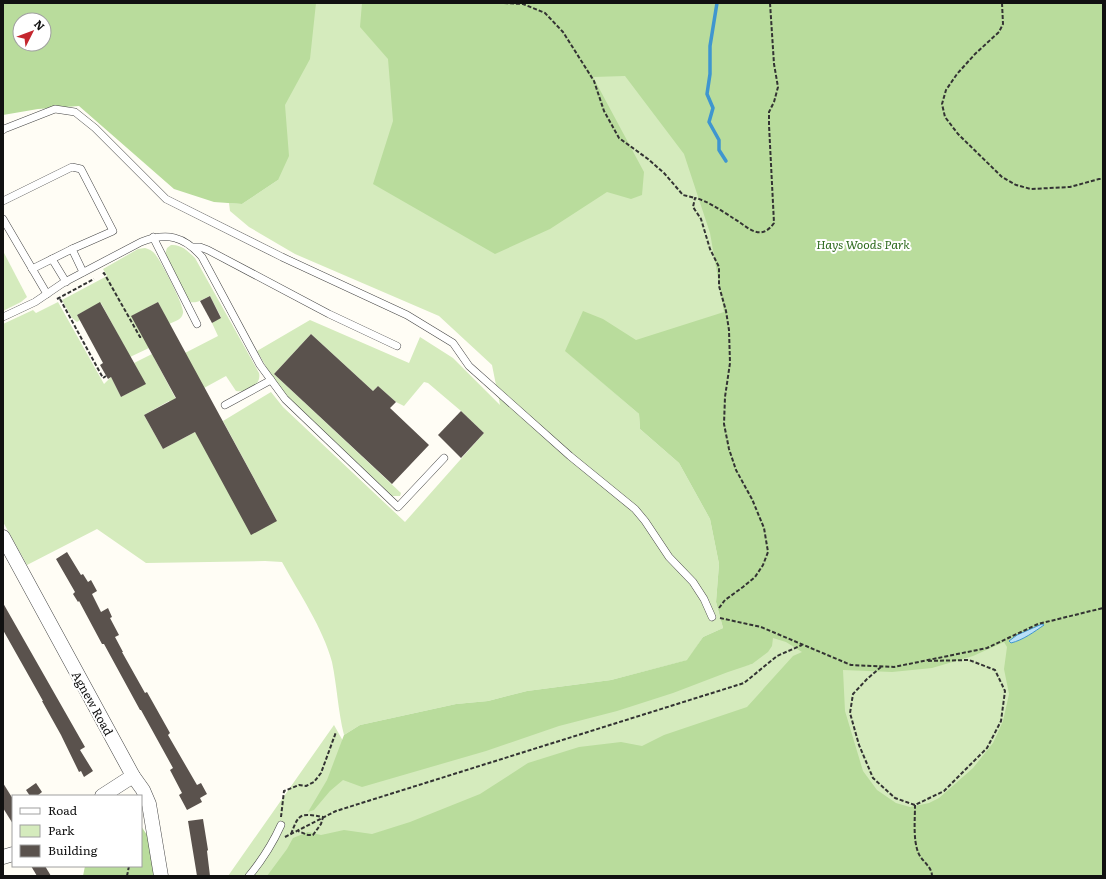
<svg xmlns="http://www.w3.org/2000/svg" width="1106" height="879" font-family="Literata,serif">
  <rect width="100%" height="100%" fill="#fffdf5"/>
  <g fill="#d5ebbd">
    <path d="M 214,3 L 1103,3 L 1103,876 L 228,876 L 334,725 L 361,773 L 711,674 L 752,664 L 684,404 L 566,351 L 639,414 L 640,429 L 679,463 L 710,519 L 719,564 L 716,602 L 723,628 L 703,637 L 688,660 L 611,680 L 527,691 L 488,701 L 456,704 L 360,725 L 344,735 C 338,711 337,686 332,662 C 323,628 299,593 282,562 L 265,561 L 146,563 L 97,529 L 27,565 L 3,522 L 3,324 L 33,310 L 36,313 L 58,302 L 104,384 L 111,377 L 121,397 L 145,384 L 134,363 L 152,354 L 177,401 L 171,405 L 169,401 L 144,415 L 163,449 L 195,432 L 277,521 L 223,421 L 271,392 L 283,407 L 405,522 L 484,433 L 461,411 L 428,383 L 424,382 L 404,406 L 396,402 L 378,386 L 373,391 L 311,334 L 274,374 L 401,493 L 400,496 L 392,496 L 287,396 L 272,377 L 257,351 L 310,320 L 409,363 L 420,337 L 453,358 L 500,405 L 492,365 L 439,316 L 295,254 L 249,227 L 230,211 L 229,203 L 242,204 L 278,180 Z"/>
    <path d="M 171,245 C 181,244 188,251 195,258 L 259,373 C 262,385 247,393 236,391 L 226,376 L 204,388 L 185,353 L 218,336 L 212,323 L 221,317 L 210,296 C 203,299 195,305 188,301 L 165,254 L 167,248 Z"/>
    <path d="M 145,248 C 149,249 153,251 155,254 C 161,261 185,307 183,313 C 182,320 175,321 169,324 L 158,302 L 132,316 L 149,348 L 130,357 L 101,303 L 77,315 L 80,320 L 77,322 L 72,318 L 62,300 L 107,276 L 103,269 L 138,249 Z"/>
    <path d="M 3,251 L 27,297 L 21,302 L 3,311 Z"/>
  </g>
  <g fill="#b9dc9c" fill-rule="evenodd">
    <path d="M 3,3 L 316,3 L 310,59 L 285,105 L 289,156 L 278,180 L 242,204 L 214,202 L 174,189 L 79,106 L 38,109 L 3,115 ZM 20,20 L 44,20 L 44,44 L 20,44 Z"/>
    <path d="M 362,3 L 1103,3 L 1103,876 L 267,876 L 287,849 L 293,838 L 308,832 L 321,835 L 344,830 L 372,834 L 410,822 L 480,794 L 528,763 L 579,747 L 621,742 L 642,746 L 664,735 L 747,707 L 793,656 L 802,652 L 786,642 L 773,638 L 772,646 L 768,652 L 752,664 L 728,672 L 673,693 L 617,711 L 559,726 L 486,751 L 362,787 L 343,780 L 330,791 L 314,810 L 308,812 L 327,780 L 344,735 L 360,725 L 456,704 L 488,701 L 527,691 L 611,680 L 687,660 L 703,637 L 723,628 L 716,602 L 719,564 L 710,519 L 679,463 L 640,429 L 639,414 L 565,351 L 583,311 L 603,319 L 636,340 L 724,312 L 710,233 L 684,154 L 625,76 L 593,77 L 644,172 L 642,195 L 631,199 L 607,192 L 550,229 L 495,254 L 373,184 L 393,121 L 388,59 L 360,27 ZM 1004,642 L 1007,647 L 1004,669 L 1009,694 L 1003,721 L 993,743 L 973,768 L 939,798 L 929,803 L 910,807 L 896,803 L 877,790 L 863,771 L 845,711 L 843,670 L 892,672 L 932,668 L 973,656 Z"/>
    <path d="M 141,826 L 149,838 L 155,876 L 83,876 L 85,866 L 141,866 Z"/>
  </g>
  <path fill="#b9e0f7" stroke="#3f96cf" d="M 1042,624 L 1044,625 C 1034,632 1023,640 1011,643 L 1009,641 L 1017,635 Z"/>
  <g fill="none" stroke-linecap="round" stroke-linejoin="round">
    <path stroke="#3f96cf" stroke-width="3.5" d="M 717,3 L 710,46 L 710,74 L 707,94 L 713,108 L 709,122 L 719,140 L 719,150 L 726,161"/>
  </g>
  <g fill="#5a524d">
    <path d="M 210,296 L 221,318 L 212,323 L 200,301 Z"/>
    <path d="M 100,302 L 146,384 L 121,397 L 111,377 L 108,379 L 100,365 L 103,363 L 77,315 Z"/>
    <path d="M 158,302 L 277,521 L 251,535 L 195,432 L 163,449 L 144,415 L 176,398 L 131,316 Z"/>
    <path d="M 311,334 L 373,391 L 378,386 L 396,402 L 390,408 L 429,445 L 392,484 L 274,374 Z"/>
    <path d="M 461,411 L 484,433 L 461,458 L 438,435 Z"/>
    <path d="M 67,552 L 81,575 L 83,574 L 88,582 L 91,580 L 97,591 L 92,594 L 101,612 L 108,608 L 112,617 L 110,618 L 119,635 L 115,637 L 123,652 L 122,652 L 145,693 L 147,692 L 170,733 L 168,735 L 197,785 L 201,783 L 207,794 L 200,798 L 202,802 L 187,810 L 179,795 L 182,793 L 170,770 L 173,768 L 141,710 L 140,710 L 104,644 L 102,644 L 79,601 L 78,602 L 73,594 L 75,592 L 56,559 Z"/>
    <path d="M 3,603 L 85,747 L 80,750 L 93,771 L 84,777 L 81,771 L 79,772 L 61,735 L 42,701 L 43,701 L 3,630 Z"/>
    <path d="M 3,783 L 13,799 L 13,824 L 3,808 Z"/>
    <path d="M 36,783 L 42,792 L 37,796 L 30,796 L 26,790 Z"/>
    <path d="M 203,819 L 208,850 L 207,851 L 210,876 L 197,876 L 188,821 Z"/>
    <path d="M 31,866 L 45,866 L 51,876 L 37,876 Z"/>
  </g>
  <g fill="none" stroke-linecap="round" stroke-linejoin="round">
    <g stroke="#444" stroke-width="8">
      <g id="service">
        <path d="M 3,130 L 4,129 L 55,109 L 75,112 L 95,128 L 166,199 L 282,257 L 407,315 L 453,343 L 469,366 L 570,456 L 635,509 L 645,521 L 669,557 L 693,582 L 704,599 L 712,617"/>
        <path d="M 3,201 L 72,167 L 81,169 L 113,231 L 72,249 L 83,272"/>
        <path d="M 3,219 L 47,294"/>
        <path d="M 153,237 L 197,324"/>
        <path d="M 193,247 L 200,247 L 208,250 L 329,314 L 397,346"/>
        <path d="M 52,259 L 66,282"/>
        <path d="M 32,269 L 72,249"/>
        <path d="M 3,317 L 35,302 L 63,283 L 141,242 C 167,232 184,236 202,257 L 260,365 L 285,399 L 398,507 L 444,458"/>
        <path d="M 225,405 L 271,380"/>
        <path d="M 249,876 C 263,859 272,845 281,825"/>
      </g>
    </g>
    <g stroke="#444" stroke-width="15">
      <g id="minor">
        <path d="M 3,537 L 133,776 L 143,790 L 149,804 L 161,876"/>
        <path d="M 102,796 L 133,776"/>
        <path d="M 3,857 L 13,854"/>
      </g>
    </g>
    <g stroke="#333" stroke-width="2" stroke-dasharray="4 2" stroke-linecap="butt">
      <path d="M 504,3 L 523,4 L 545,13 L 563,32 L 594,81 L 604,111 L 619,138 L 648,159 L 664,173 L 683,195 L 695,198"/>
      <path d="M 1002,3 L 1003,24 L 999,32 L 975,54 L 957,74 L 946,90 L 942,104 L 945,117 L 958,134 L 1002,177 L 1016,185 L 1031,189 L 1070,187 L 1099,179 L 1103,179"/>
      <path d="M 103,274 L 104,273 L 140,337 L 142,337"/>
      <path d="M 57,299 L 94,279"/>
      <path d="M 60,299 L 103,378 L 106,376"/>
      <path d="M 719,608 L 725,600 L 743,587 L 755,577 L 763,565 L 768,552 L 764,528 L 752,499 L 736,470 L 729,449 L 724,424 L 725,397 L 730,363 L 729,330 L 726,311 L 719,286 L 719,267 L 710,249 L 701,219 L 693,207 L 695,198 C 706,200 722,211 733,218 C 747,226 760,243 774,223 L 769,125 L 769,112 L 774,102 L 778,87 L 774,64 L 770,3"/>
      <path d="M 720,618 L 761,627 L 851,665 L 894,667 L 987,648 L 1038,624 L 1103,608"/>
      <path d="M 881,667 L 867,679 L 853,694 L 850,713 L 859,745 L 873,778 L 895,798 L 915,805 L 944,791 L 987,748 L 1001,721 L 1005,691 L 995,670 L 969,660 L 926,661"/>
      <path d="M 915,805 C 915,819 913,839 918,852 C 921,861 932,866 932,876"/>
      <path d="M 281,817 L 284,791 L 299,785 L 306,786 L 314,782 L 321,773 L 336,732"/>
      <path d="M 291,834 C 299,813 300,813 323,817 L 321,824 L 313,835 L 308,835 L 298,831"/>
      <path d="M 285,837 L 336,811 L 744,683 L 777,656 L 802,645"/>
      <path d="M 127,876 L 129,866"/>
    </g>
    <use href="#service" stroke="#fff" stroke-width="7"/>
    <use href="#minor" stroke="#fff" stroke-width="14"/>
  </g>
  <g text-anchor="middle" dominant-baseline="central" stroke-width="4" stroke-linejoin="round" paint-order="stroke">
    <g font-size="12" font-style="italic" fill="#2f6b1f" stroke="#fff">
      <text x="863" y="244">Hays Woods Park</text>
    </g>
    <g font-size="12" fill="#111" stroke="#fff">
      <text transform="translate(93 703) rotate(61)">Agnew Road</text>
    </g>
  </g>
  <rect width="1106" height="879" fill="none" stroke="#111111" stroke-width="8"/>
  <rect x="12" y="795" width="130" height="72" fill="#ffffff" stroke="#a0a0a0"/>
  <rect x="20" y="808" width="20" height="6" fill="#ffffff" stroke="#a0a0a0"/>
  <text x="48" y="815" font-size="12" fill="#111111">Road</text>
  <rect x="20" y="825" width="20" height="12" fill="#d5ebbd" stroke="#a0a0a0"/>
  <text x="48" y="835" font-size="12" fill="#111111">Park</text>
  <rect x="20" y="845" width="20" height="12" fill="#5a524d" stroke="#a0a0a0"/>
  <text x="48" y="855" font-size="12" fill="#111111">Building</text>
  <g transform="translate(32 32) rotate(48)"><circle r="19" fill="#ffffff" stroke="#a0a0a0"/>
  <path d="M0-3L7 15L0 10L-7 15Z" fill="#c4262e"/>
  <text y="-6" font-size="11" font-weight="bold" text-anchor="middle" fill="#111111">N</text>
  </g>
</svg>
